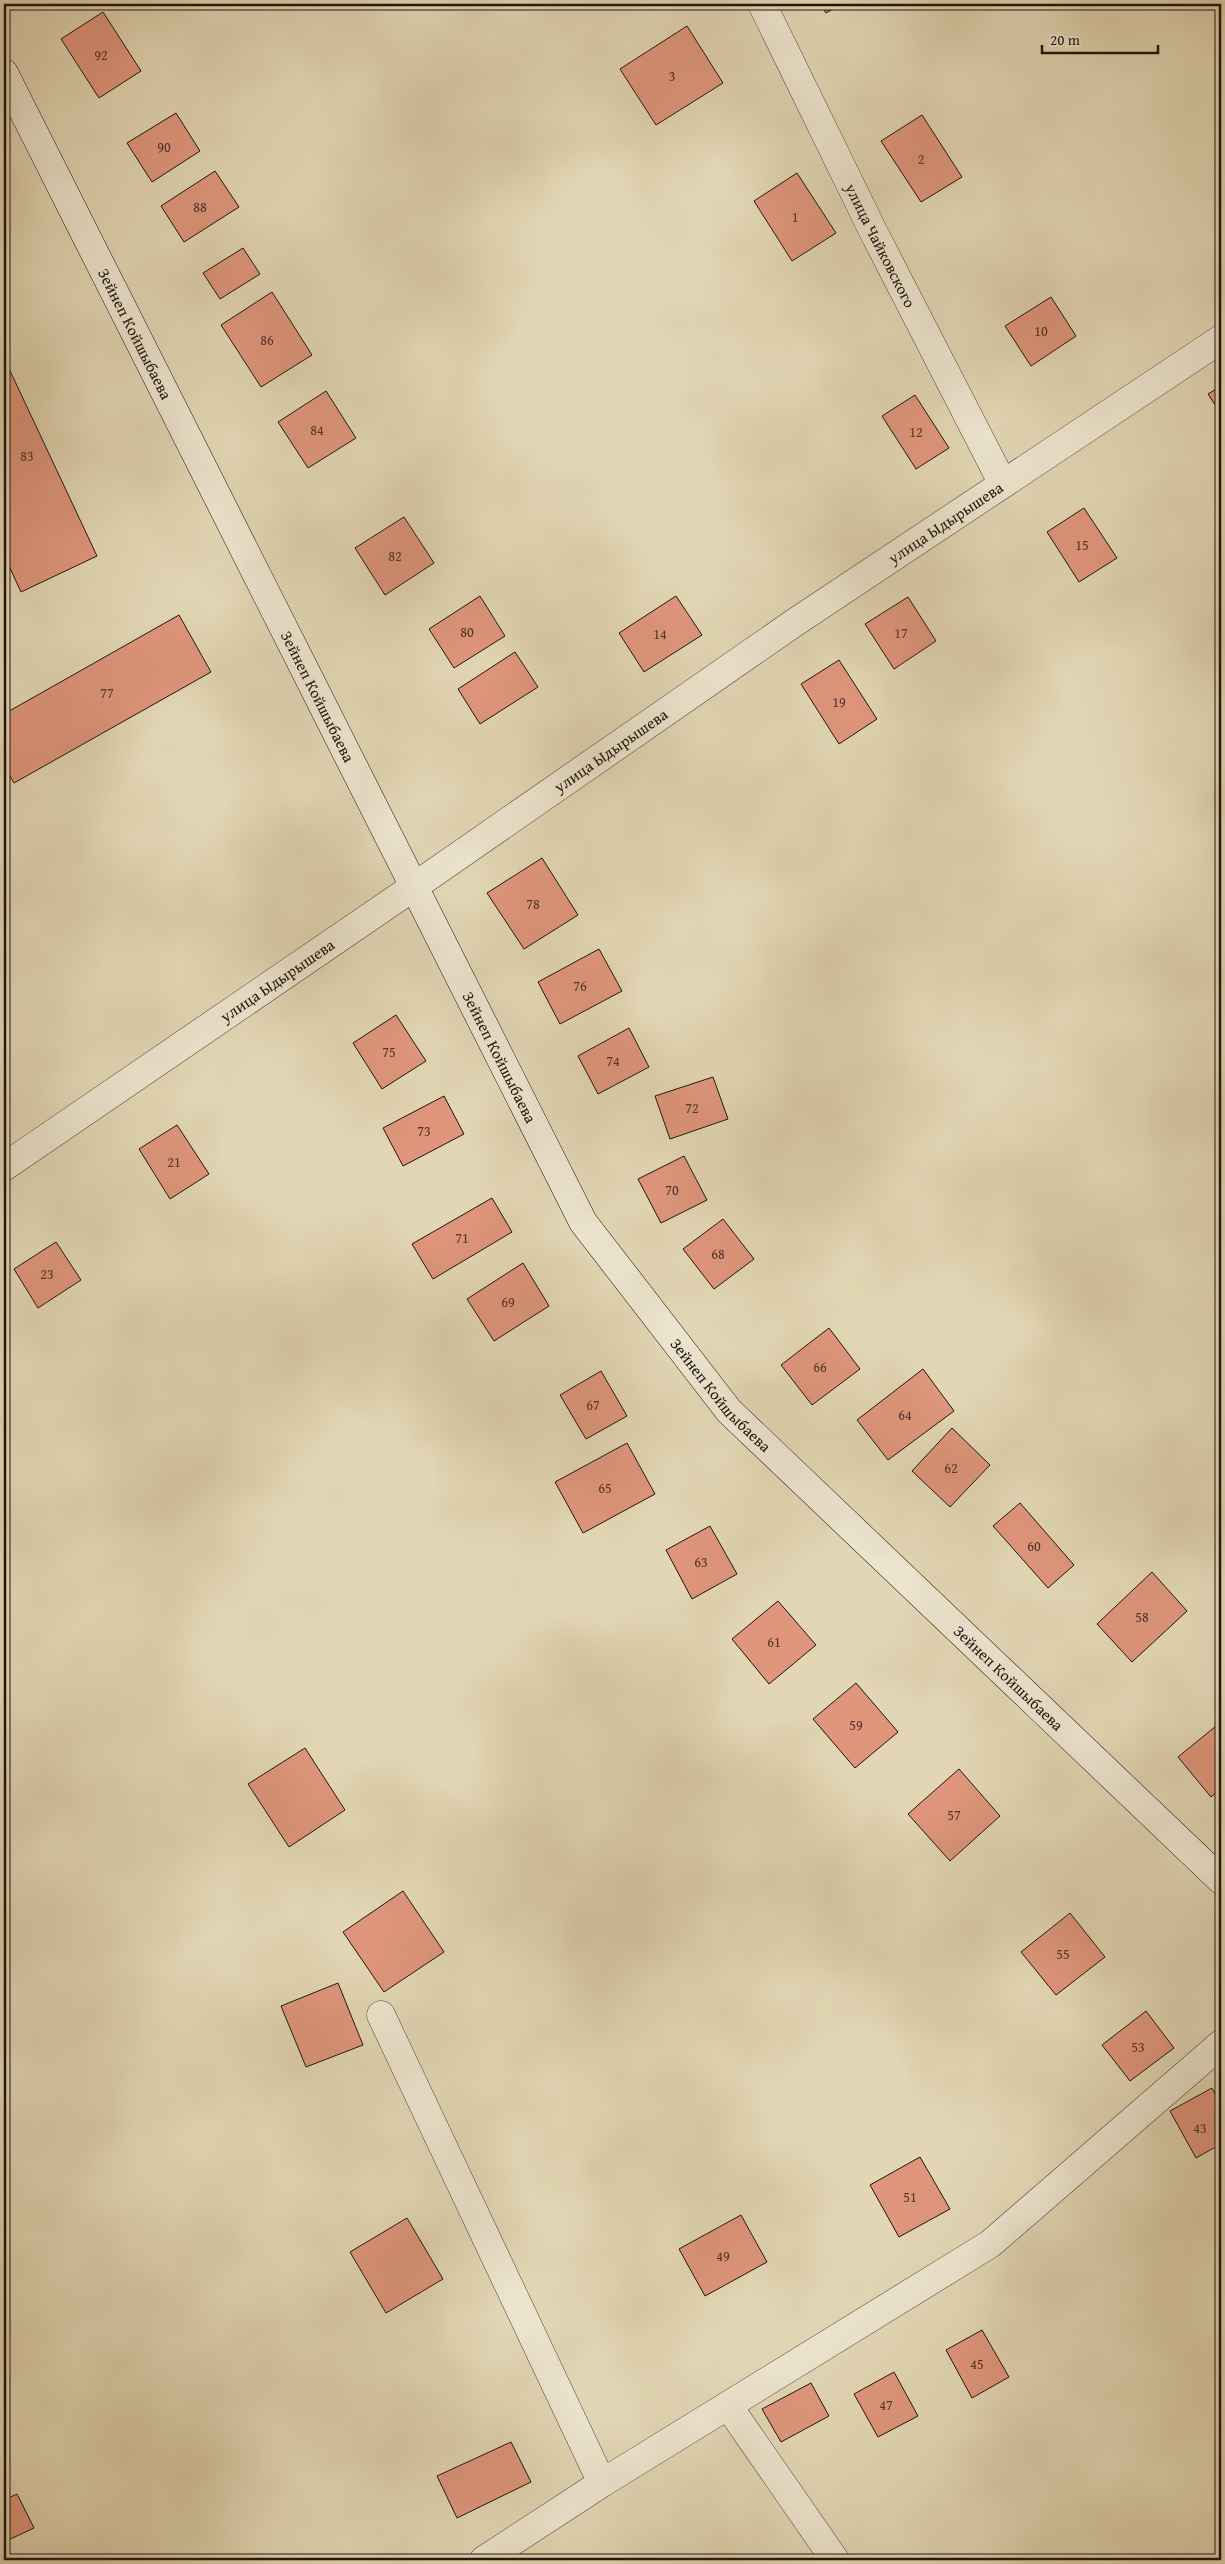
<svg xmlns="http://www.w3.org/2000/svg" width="1225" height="2564" font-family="'Gentium Book Plus',serif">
  <rect width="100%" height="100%" fill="#e2d6b4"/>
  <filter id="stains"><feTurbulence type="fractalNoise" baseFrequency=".004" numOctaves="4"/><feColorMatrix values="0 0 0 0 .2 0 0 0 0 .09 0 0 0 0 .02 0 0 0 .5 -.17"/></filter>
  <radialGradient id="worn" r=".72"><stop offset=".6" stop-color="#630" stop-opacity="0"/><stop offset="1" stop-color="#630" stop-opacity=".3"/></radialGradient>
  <g fill="#df967c" stroke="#1f140d">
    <path d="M 820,4 L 841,4 L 826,13 Z"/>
    <path d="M 103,12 L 141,71 L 99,98 L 61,39 Z"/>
    <path d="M 687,26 L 723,83 L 656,125 L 620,69 Z"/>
    <path d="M 176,113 L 200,151 L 152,182 L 127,143 Z"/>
    <path d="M 922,115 L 962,177 L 921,202 L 881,141 Z"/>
    <path d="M 215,171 L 239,207 L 184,242 L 161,206 Z"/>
    <path d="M 797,173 L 836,233 L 792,261 L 754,201 Z"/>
    <path d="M 243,248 L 260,274 L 220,299 L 203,273 Z"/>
    <path d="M 272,292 L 312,355 L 261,387 L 221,325 Z"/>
    <path d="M 1051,297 L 1076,336 L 1031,366 L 1005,326 Z"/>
    <path d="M 4,358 L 97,556 L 21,592 L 4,555 Z"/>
    <path d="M 1221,386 L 1221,414 L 1208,394 Z"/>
    <path d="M 326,391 L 356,438 L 308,468 L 278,422 Z"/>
    <path d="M 915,395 L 949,448 L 916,469 L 882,416 Z"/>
    <path d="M 1084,508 L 1117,558 L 1079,582 L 1047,532 Z"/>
    <path d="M 404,517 L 434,563 L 385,595 L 355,548 Z"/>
    <path d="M 480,596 L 505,636 L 454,668 L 429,629 Z"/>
    <path d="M 676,596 L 702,635 L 644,672 L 619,633 Z"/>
    <path d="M 908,597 L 936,641 L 894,669 L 865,624 Z"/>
    <path d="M 179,615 L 211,672 L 14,783 L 4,766 L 4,714 Z"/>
    <path d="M 515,652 L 538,687 L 480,724 L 458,689 Z"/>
    <path d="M 839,660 L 877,719 L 839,744 L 801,684 Z"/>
    <path d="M 542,858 L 578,915 L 524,949 L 487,893 Z"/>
    <path d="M 599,949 L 622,991 L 560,1024 L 538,982 Z"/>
    <path d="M 396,1015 L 426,1061 L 382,1089 L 353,1043 Z"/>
    <path d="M 629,1028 L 649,1067 L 598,1094 L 578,1056 Z"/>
    <path d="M 713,1077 L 728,1119 L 670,1139 L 655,1096 Z"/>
    <path d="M 444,1096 L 464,1134 L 403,1166 L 383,1128 Z"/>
    <path d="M 177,1125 L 209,1174 L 170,1199 L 139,1149 Z"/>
    <path d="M 684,1156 L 707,1200 L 661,1223 L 638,1179 Z"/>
    <path d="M 492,1198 L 512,1232 L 433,1279 L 412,1244 Z"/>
    <path d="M 723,1219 L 754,1259 L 714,1289 L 683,1249 Z"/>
    <path d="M 56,1242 L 81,1280 L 38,1308 L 14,1269 Z"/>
    <path d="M 523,1263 L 549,1306 L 494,1341 L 467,1299 Z"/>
    <path d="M 829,1328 L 860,1369 L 812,1405 L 781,1365 Z"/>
    <path d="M 923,1369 L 954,1411 L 888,1460 L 857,1420 Z"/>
    <path d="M 601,1371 L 627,1416 L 586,1439 L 560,1395 Z"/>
    <path d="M 952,1428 L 990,1465 L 950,1507 L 912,1471 Z"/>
    <path d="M 627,1443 L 655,1494 L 583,1533 L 555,1482 Z"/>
    <path d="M 1020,1503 L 1074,1565 L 1048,1588 L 993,1526 Z"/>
    <path d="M 710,1526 L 737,1574 L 692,1599 L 666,1550 Z"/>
    <path d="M 1152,1572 L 1187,1611 L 1132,1662 L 1097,1624 Z"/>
    <path d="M 778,1601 L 816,1645 L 769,1684 L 732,1639 Z"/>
    <path d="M 856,1683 L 898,1732 L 855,1768 L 813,1719 Z"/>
    <path d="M 1221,1722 L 1221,1789 L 1211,1797 L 1178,1757 Z"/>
    <path d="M 305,1748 L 345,1810 L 289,1847 L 248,1784 Z"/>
    <path d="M 959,1769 L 1000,1816 L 950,1861 L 908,1814 Z"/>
    <path d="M 403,1891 L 444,1952 L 384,1992 L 343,1932 Z"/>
    <path d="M 1070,1913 L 1105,1957 L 1056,1995 L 1021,1952 Z"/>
    <path d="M 338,1983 L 363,2045 L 306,2067 L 281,2006 Z"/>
    <path d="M 1146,2011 L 1174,2048 L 1130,2081 L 1102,2045 Z"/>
    <path d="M 1212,2088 L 1221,2105 L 1221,2144 L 1196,2158 L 1170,2111 Z"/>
    <path d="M 920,2157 L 950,2209 L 899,2237 L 870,2185 Z"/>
    <path d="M 741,2215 L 767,2262 L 705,2296 L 679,2249 Z"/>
    <path d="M 407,2218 L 443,2279 L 386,2313 L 350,2252 Z"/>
    <path d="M 982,2330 L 1009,2377 L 972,2398 L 946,2350 Z"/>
    <path d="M 894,2372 L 918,2416 L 878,2437 L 854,2394 Z"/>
    <path d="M 811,2383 L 829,2416 L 781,2442 L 762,2409 Z"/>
    <path d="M 511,2442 L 531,2482 L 457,2518 L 437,2476 Z"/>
    <path d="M 17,2494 L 34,2528 L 4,2542 L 4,2500 Z"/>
  </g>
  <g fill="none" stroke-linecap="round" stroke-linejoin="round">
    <g stroke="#504437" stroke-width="29">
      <g id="street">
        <path id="s1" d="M 762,4 L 873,231 L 1003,484"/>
        <path id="s2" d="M 4,1167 L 415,886 L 794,623 L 1221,339"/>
        <path d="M 381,2015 L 602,2483"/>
        <path d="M 729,2407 L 835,2560"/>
        <path d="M 484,2560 L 602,2483 L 990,2244 L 1221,2044"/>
      </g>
    </g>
    <g stroke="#1f140d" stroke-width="29">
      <g id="secondary">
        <path id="s3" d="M 4,73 L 583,1222 L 729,1411 L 1221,1880"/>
      </g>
    </g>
    <use href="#street" stroke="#ece4ce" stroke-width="28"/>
    <use href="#secondary" stroke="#ece4ce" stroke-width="28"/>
  </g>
  <g text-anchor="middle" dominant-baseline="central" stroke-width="4" stroke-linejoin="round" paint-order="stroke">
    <g font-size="14" fill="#4f3429">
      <text x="101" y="55">92</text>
      <text x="672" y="76">3</text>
      <text x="164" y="147">90</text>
      <text x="921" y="159">2</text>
      <text x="200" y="207">88</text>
      <text x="795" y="217">1</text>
      <text x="1041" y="331">10</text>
      <text x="267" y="340">86</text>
      <text x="317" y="430">84</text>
      <text x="916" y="432">12</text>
      <text x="27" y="456">83</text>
      <text x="1082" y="545">15</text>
      <text x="395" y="556">82</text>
      <text x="467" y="632">80</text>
      <text x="901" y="633">17</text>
      <text x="660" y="634">14</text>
      <text x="107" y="693">77</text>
      <text x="839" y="702">19</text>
      <text x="533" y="904">78</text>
      <text x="580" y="986">76</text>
      <text x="389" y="1052">75</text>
      <text x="613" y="1061">74</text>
      <text x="692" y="1108">72</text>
      <text x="424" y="1131">73</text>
      <text x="174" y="1162">21</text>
      <text x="672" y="1190">70</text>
      <text x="462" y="1238">71</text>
      <text x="718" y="1254">68</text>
      <text x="47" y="1274">23</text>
      <text x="508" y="1302">69</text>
      <text x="820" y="1367">66</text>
      <text x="593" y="1405">67</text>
      <text x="905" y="1415">64</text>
      <text x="951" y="1468">62</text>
      <text x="605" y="1488">65</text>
      <text x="1034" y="1546">60</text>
      <text x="701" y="1562">63</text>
      <text x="1142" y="1617">58</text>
      <text x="774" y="1642">61</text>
      <text x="856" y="1725">59</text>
      <text x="954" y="1815">57</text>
      <text x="1063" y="1954">55</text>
      <text x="1138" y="2047">53</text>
      <text x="1200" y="2128">43</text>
      <text x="910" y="2197">51</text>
      <text x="723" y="2256">49</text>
      <text x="977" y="2364">45</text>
      <text x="886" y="2405">47</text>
    </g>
    <g font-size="16" fill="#1f140d" stroke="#ece4ce">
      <text stroke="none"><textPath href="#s1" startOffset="269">улица Чайковского</textPath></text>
      <text stroke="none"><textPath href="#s3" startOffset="292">Зейнеп Койшыбаева</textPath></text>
      <text stroke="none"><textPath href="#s2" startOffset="1141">улица Ыдырышева</textPath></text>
      <text stroke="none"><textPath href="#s3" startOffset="698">Зейнеп Койшыбаева</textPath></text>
      <text stroke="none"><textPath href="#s2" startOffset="736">улица Ыдырышева</textPath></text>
      <text stroke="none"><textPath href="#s2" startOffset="331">улица Ыдырышева</textPath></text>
      <text stroke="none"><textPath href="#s3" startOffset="1102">Зейнеп Койшыбаева</textPath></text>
      <text stroke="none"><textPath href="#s3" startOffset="1508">Зейнеп Койшыбаева</textPath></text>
      <text stroke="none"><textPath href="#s3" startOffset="1912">Зейнеп Койшыбаева</textPath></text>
    </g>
  </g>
  <rect width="1225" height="2564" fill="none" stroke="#e2d6b4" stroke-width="20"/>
  <rect x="5" y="5" width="1215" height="2554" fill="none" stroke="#1f140d" stroke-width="2.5"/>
  <rect x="10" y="10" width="1205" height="2544" fill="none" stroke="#1f140d"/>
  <path d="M1042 45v8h116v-8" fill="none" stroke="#1f140d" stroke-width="2.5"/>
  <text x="1050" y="45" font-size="15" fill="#1f140d" stroke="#ece4ce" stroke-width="4" paint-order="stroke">20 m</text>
  <rect width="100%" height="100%" filter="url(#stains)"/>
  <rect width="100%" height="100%" fill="url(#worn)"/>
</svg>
